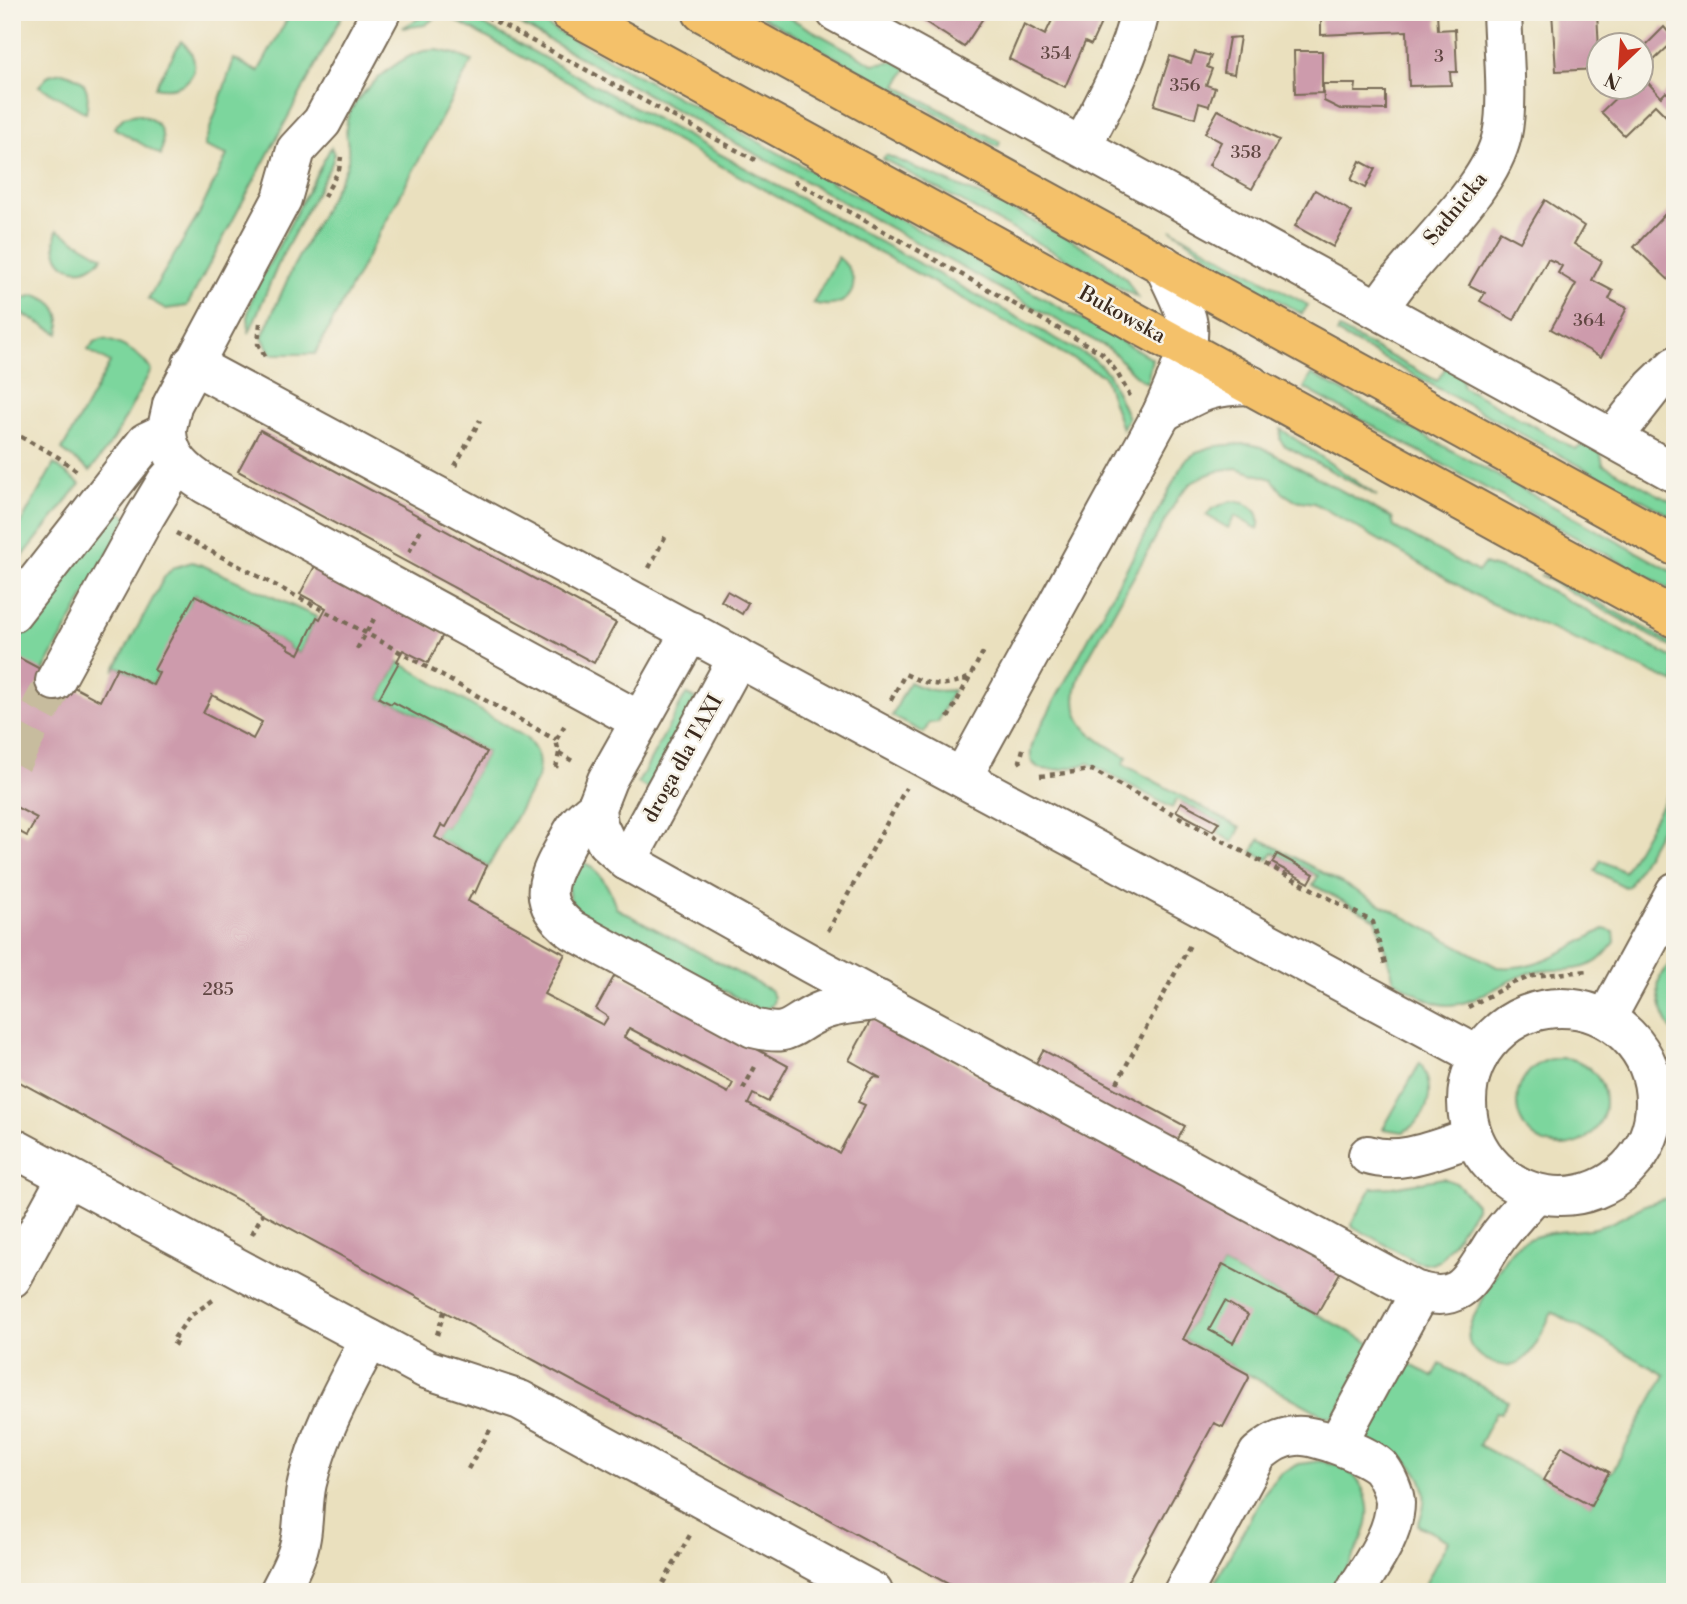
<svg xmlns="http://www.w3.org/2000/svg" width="1687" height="1604" font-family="'Libre Bodoni',serif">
  <rect width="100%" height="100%" fill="#f7f3e8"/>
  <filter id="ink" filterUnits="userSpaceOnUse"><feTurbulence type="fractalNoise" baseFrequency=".0143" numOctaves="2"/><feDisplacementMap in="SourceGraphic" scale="14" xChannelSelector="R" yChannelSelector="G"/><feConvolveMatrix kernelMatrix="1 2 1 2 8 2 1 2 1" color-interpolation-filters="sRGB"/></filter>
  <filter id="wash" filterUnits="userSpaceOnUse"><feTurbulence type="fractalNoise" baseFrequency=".00686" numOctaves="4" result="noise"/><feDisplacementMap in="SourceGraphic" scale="28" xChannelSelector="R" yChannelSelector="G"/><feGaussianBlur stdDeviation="1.57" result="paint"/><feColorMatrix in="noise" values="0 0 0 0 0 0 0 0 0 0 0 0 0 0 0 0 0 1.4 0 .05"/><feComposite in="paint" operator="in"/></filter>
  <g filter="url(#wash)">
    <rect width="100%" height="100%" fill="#eae0be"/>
    <g fill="#7cd69d" stroke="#5c805e" stroke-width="2">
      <path d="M 291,12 L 344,12 L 187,306 L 166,309 L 148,299 L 199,214 L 227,155 L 204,146 L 234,59 L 258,72 Z"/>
      <path d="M 430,12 L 461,12 L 1095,360 L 1108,373 L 1128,418 L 1122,429 L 1104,376 L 442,13 L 425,25 L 402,28 Z"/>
      <path d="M 498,12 L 522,12 L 1152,358 L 1147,383 C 1129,374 1123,359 1108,348 Z"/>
      <path d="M 753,12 L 779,12 L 873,64 L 894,61 L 907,68 L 897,86 L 1000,142 L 998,147 Z"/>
      <path d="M 181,41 C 209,65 189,95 155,87 Z"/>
      <path d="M 437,50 L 455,54 L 472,61 L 315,354 L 271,354 L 262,337 L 293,267 L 346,168 C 353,151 343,137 347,120 C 354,95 396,59 421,52 C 426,50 432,51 437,50 Z"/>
      <path d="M 62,72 C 86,78 91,89 86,113 L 39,86 L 49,75 Z"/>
      <path d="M 137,114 C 161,120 166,132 161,155 L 114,128 L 124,117 Z"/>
      <path d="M 331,147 L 334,154 L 332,163 L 280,260 L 249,333 L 248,313 L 253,294 Z"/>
      <path d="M 886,155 L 995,202 L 1070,239 L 1101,258 L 1126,279 L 1137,297 L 883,159 Z"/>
      <path d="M 1171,229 L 1308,305 L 1302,314 L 1246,282 Z"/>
      <path d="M 57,230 L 103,257 C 79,283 47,265 57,230 Z"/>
      <path d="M 838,257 C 869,282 849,314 813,303 Z"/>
      <path d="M 35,295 C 56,301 63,313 59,334 L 12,308 L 21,299 Z"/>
      <path d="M 1339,329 L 1437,381 L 1448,364 L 1460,370 L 1463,387 L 1575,449 L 1591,442 L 1599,447 L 1603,464 L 1675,504 L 1675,518 L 1337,333 Z"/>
      <path d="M 103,339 C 122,343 141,354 151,370 L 114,439 L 90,471 L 62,450 L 110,363 L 88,350 L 94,342 Z"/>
      <path d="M 1312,374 L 1675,573 L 1675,592 L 1304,388 Z"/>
      <path d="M 1281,429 L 1377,496 L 1284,445 L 1280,440 Z"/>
      <path d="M 1248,444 L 1261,447 L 1392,518 L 1394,527 L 1478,572 L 1484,564 L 1525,577 L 1675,659 L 1675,683 L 1486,601 L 1314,503 L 1294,500 L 1283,493 L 1272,479 L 1236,468 L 1221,470 L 1204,476 L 1190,484 L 1179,496 L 1084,665 C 1061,716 1084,734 1127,757 L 1123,764 L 1240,828 L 1233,842 L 1218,833 L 1222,824 L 1177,799 L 1172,808 L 1089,763 C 1065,770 1016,782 1035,737 L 1185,461 C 1204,444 1223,445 1248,444 Z"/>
      <path d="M 54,464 L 80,484 L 12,570 L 12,539 Z"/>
      <path d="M 1231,501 C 1248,502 1264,510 1258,529 L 1235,516 L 1228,528 L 1206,515 L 1213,508 Z"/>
      <path d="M 111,507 L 128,517 L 12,728 L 12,634 Z"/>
      <path d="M 192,562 L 202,565 L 317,617 L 299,654 L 288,648 L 289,646 L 195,595 L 153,685 L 119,667 L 115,669 L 165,576 L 173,568 Z"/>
      <path d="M 1540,575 L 1558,580 L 1675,645 L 1675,649 Z"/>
      <path d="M 399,662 L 525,737 C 539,751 541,761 537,779 L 487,869 L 485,864 L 435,837 L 441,825 L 446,827 L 487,752 L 393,702 L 391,704 L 379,698 Z"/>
      <path d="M 909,682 C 925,690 936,692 953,690 L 938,722 L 929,723 L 924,733 L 892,716 Z"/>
      <path d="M 686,694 L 696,699 L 648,789 L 638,783 Z"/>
      <path d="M 1675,782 L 1675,802 L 1629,886 L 1625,887 L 1595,871 L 1601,860 L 1624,872 Z"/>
      <path d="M 1260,839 L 1497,967 C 1537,971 1570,947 1604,929 L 1614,932 L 1615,942 C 1608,950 1602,960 1592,964 C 1574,973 1553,968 1533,972 C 1503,979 1480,1004 1448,1005 C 1430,1005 1410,989 1394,980 L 1376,919 L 1313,885 L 1318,876 L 1273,852 L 1268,860 L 1252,852 Z"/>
      <path d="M 582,862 C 600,869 611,890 616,908 L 770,990 L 774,997 L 773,1004 L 767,1009 L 758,1009 L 582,914 C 564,899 566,885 574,865 Z"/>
      <path d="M 1675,962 L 1675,1036 C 1662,1016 1645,976 1675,962 Z"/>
      <circle cx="1561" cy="1102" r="44"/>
      <path d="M 1420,1063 C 1436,1088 1431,1117 1403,1132 L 1383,1129 Z"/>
      <path d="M 1443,1178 L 1458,1184 L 1476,1204 L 1476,1208 L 1440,1260 L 1432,1264 L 1415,1261 L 1352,1226 L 1353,1221 L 1372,1188 L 1393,1187 Z"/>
      <path d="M 1668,1198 L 1675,1198 L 1675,1592 L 1421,1592 L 1448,1541 L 1418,1525 C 1429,1499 1427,1475 1402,1458 C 1389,1448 1370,1446 1362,1432 L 1398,1358 L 1433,1377 L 1440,1364 L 1508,1401 L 1501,1413 L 1496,1412 L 1479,1445 L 1591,1505 L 1609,1472 L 1612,1472 L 1665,1375 L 1552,1312 C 1544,1328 1535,1352 1520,1362 C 1506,1372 1476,1359 1470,1344 C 1467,1336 1469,1329 1471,1322 C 1482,1302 1499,1262 1515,1247 C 1523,1240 1534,1237 1545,1234 C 1562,1230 1581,1232 1599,1227 C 1624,1220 1642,1202 1668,1198 Z"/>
      <path d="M 1223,1264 L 1376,1346 L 1334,1417 L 1325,1416 L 1183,1339 Z"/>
      <path d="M 1320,1461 C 1327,1463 1336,1463 1341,1466 C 1361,1476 1372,1502 1367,1523 C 1362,1547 1344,1571 1332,1592 L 1210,1592 L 1264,1493 L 1280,1474 L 1299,1464 Z"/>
    </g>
    <g id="blocks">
      <g fill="#cd9bac" fill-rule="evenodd">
        <path d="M 910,12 L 987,12 L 964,47 Z"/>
        <path d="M 1056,12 L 1106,12 L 1091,45 L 1085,42 L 1065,87 L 1009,59 L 1024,24 L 1045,35 Z"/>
        <path d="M 1321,12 L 1437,12 L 1438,30 L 1455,29 L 1457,72 L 1450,72 L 1451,85 L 1409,86 L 1407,31 L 1321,35 Z"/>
        <path d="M 1552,12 L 1597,12 L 1600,69 L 1556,71 Z"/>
        <path d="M 1664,27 L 1675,40 L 1651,63 L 1642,54 L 1642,49 Z"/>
        <path d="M 1240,37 L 1234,74 L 1223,72 L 1229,38 Z"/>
        <path d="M 1294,51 L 1322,51 L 1322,93 L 1295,94 Z"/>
        <path d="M 1195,52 L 1211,56 L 1207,67 L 1212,69 L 1206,85 L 1215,88 L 1209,106 L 1199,103 L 1195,118 L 1154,105 L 1170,56 L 1191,63 Z"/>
        <path d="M 1642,76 L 1661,97 L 1666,92 L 1675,100 L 1675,109 L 1667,117 L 1655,105 L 1624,135 L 1601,112 L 1626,88 L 1642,88 Z"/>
        <path d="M 1323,84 L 1356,84 L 1355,92 L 1386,92 L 1386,110 L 1340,109 L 1324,101 Z"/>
        <path d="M 1218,110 L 1279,140 L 1252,189 L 1209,165 L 1221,142 L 1205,133 Z"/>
        <path d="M 1360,161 L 1375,169 L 1365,188 L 1351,180 Z"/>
        <path d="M 1315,190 L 1352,212 L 1333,247 L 1295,226 Z"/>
        <path d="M 1545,200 L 1584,226 L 1574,244 L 1602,261 L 1592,280 L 1613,291 L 1609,299 L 1627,308 L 1601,357 L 1551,329 L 1576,284 L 1558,273 L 1562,266 L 1555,262 L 1548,259 L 1514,320 L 1480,301 L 1485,293 L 1469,285 L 1500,231 L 1520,242 Z"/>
        <path d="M 1667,212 L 1675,220 L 1675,286 L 1634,247 Z"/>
        <path d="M 260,430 L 616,623 L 594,663 L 238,471 Z"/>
        <path d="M 316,564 L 444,633 L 428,663 L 403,650 L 397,661 L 399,662 L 379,698 L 391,704 L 393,702 L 487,752 L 446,827 L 441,825 L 435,837 L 487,866 L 475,893 L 473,891 L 468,901 L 565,954 L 544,994 L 603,1025 L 608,1017 L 596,1009 L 616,973 L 788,1066 L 768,1102 L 753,1094 L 748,1104 L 839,1153 L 865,1105 L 858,1102 L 869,1082 L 874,1077 L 881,1078 L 849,1060 L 872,1018 L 1018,1097 L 1043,1050 L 1185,1126 L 1159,1174 L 1341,1271 L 1317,1314 L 1223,1264 L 1183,1339 L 1248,1374 L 1249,1378 L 1223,1427 L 1214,1423 L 1122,1592 L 963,1592 L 12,1078 L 12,828 L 27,836 L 37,818 L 12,805 L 12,654 L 100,701 L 117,667 L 153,685 L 159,673 L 154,670 L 195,595 L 289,646 L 288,648 L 299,654 L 317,617 L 320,619 L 326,608 L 300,594 ZM 212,695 L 262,722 L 253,739 L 203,713 ZM 629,1028 L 733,1083 L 728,1093 L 624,1037 Z"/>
        <path d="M 727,591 L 748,603 L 742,614 L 721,601 Z"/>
        <path d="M 1181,802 L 1219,822 L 1213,831 L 1176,811 Z"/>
        <path d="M 1277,854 L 1314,874 L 1309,883 L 1272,863 Z"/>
        <path d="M 1225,1301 L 1248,1315 L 1233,1343 L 1209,1330 Z"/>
        <path d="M 1562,1446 L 1609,1472 L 1591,1506 L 1543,1480 Z"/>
      </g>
    </g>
  </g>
  <g filter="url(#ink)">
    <use href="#blocks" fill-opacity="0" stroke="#786a56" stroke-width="2"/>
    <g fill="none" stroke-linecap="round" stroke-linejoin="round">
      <path stroke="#c7bc9e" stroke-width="38" stroke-dasharray="38 19" stroke-linecap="butt" d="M 12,762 L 55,681"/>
      <g stroke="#786a56" stroke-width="42">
        <g id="minor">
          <path d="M 381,12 L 322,122 L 296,150 L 282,199 L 172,405 C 171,413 167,424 167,432 C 168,457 186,472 205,484 L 640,721"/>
          <path d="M 836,12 L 1675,473"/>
          <path d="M 1082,146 C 1105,102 1129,60 1140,12"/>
          <path d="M 1379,309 C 1411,255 1489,194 1502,135 C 1509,103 1503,47 1502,12"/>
          <path d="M 192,364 L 1479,1056"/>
          <path d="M 1162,413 C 1199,392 1207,386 1251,385"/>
          <path d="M 1613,438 L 1653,387 L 1675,366"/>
          <path d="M 12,613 L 146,442 L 167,432"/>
          <path d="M 691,631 L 607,780 L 596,808 L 598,825 L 606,842 L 627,861 L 811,964 L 1414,1290 C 1462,1307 1471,1278 1493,1244 C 1505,1226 1521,1210 1535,1194"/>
          <path d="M 55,681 L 145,517 L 166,482 L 180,466"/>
          <path d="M 963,776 L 1162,413 C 1172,389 1194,346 1187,320 C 1182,301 1171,282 1163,264"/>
          <path d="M 596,808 C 576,823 574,828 563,850 C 544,884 538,904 572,930 L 753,1028 C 792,1038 788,1026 819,1012 C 836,1004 861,1004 879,1000"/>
          <path d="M 627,861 L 738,657"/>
          <circle cx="1561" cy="1102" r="94"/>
          <path d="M 1606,1019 L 1675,892"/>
          <path d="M 12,1147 L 426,1369 L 520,1400 L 873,1592"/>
          <path d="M 1368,1155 C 1402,1166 1440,1147 1473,1137"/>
          <path d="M 12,1278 L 67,1177"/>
          <path d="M 1337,1444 L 1420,1292"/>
          <path d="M 279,1592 C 288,1574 298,1557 301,1537 C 304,1519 303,1500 307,1483 C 319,1432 346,1385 370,1339"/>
          <path d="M 1183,1592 L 1258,1454 C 1270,1444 1280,1437 1296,1436 C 1315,1434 1369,1455 1381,1468 C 1387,1476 1395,1493 1395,1503 C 1395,1534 1370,1566 1355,1592"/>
        </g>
      </g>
      <g stroke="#786a56" stroke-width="42">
        <g id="major">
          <path d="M 569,12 L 1675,618"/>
          <path d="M 702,12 L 1675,546"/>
        </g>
      </g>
      <g stroke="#786a56" stroke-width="4.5" stroke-dasharray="5 5" stroke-linecap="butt">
        <path d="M 478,12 L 755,160"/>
        <path d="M 794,181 L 1102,353 L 1116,371 L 1130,396"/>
        <path d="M 324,197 L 339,170 L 341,157"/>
        <path d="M 260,323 L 258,344 L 267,360"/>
        <path d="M 12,432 L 58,457 L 77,471"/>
        <path d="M 455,466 L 480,420"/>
        <path d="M 176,533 L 366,633 L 556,740"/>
        <path d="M 409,552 L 421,529"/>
        <path d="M 649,568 L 666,535"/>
        <path d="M 357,649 L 374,619"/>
        <path d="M 891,700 L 905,674 C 931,686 941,688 968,678"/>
        <path d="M 948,718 L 982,654 L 987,657"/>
        <path d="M 1023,749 L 1020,761 L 1024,767"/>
        <path d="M 559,753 L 576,763"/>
        <path d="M 556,768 L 559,753 L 556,740 L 566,723"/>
        <path d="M 1040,776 L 1092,770 L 1373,922 L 1385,964"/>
        <path d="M 828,931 L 906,788"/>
        <path d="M 1468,1007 L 1513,983 L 1533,976 L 1588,971"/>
        <path d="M 1117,1083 L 1191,943"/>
        <path d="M 743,1089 L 756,1065"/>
        <path d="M 252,1234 L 263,1213"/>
        <path d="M 437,1335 L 444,1312"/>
        <path d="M 177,1345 L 172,1341 L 190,1316 L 216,1298"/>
        <path d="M 468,1469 L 490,1430"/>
        <path d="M 658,1592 L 690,1535"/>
      </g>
      <use href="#minor" stroke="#fff" stroke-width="38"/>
      <use href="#major" stroke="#f4c16b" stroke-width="38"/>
    </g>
  </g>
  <g text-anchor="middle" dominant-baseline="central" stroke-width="5" stroke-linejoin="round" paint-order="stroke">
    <g font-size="18" fill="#604642">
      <text x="1056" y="53">354</text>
      <text x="1439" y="56">3</text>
      <text x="1185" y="85">356</text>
      <text x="1246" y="152">358</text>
      <text x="1589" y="320">364</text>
      <text x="218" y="989">285</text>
    </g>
    <g font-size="21" fill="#3b2a1e" stroke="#f7f3e8">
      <text transform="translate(1456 209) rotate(-51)">Sadnicka</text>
      <text transform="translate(1122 315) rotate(29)">Bukowska</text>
      <text transform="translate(683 759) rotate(-61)">droga dla TAXI</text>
    </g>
  </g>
  <rect width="1687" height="1604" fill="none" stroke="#f7f3e8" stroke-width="42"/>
  <g transform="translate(1620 66) rotate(205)"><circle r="33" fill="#f7f3e8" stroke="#aca397" stroke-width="2"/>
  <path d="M0-5L12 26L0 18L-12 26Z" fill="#c8321e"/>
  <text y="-10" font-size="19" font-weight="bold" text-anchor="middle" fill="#3b2a1e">N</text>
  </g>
</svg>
